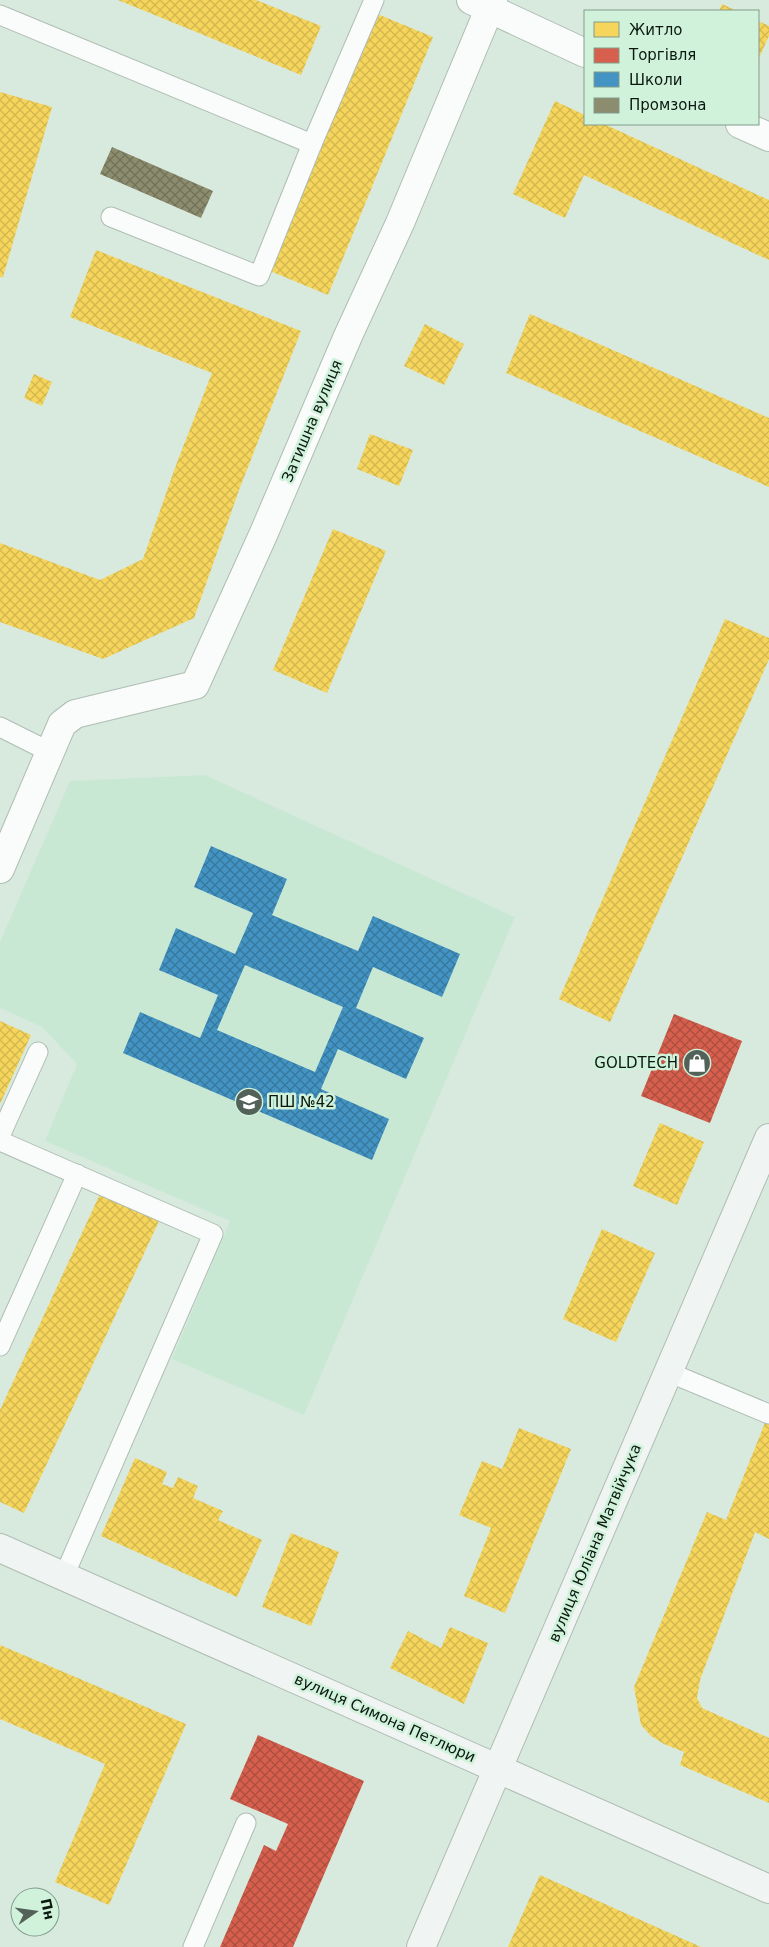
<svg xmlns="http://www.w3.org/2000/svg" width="769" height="1947" font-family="'DejaVu Sans',sans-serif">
  <defs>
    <pattern id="homes-cross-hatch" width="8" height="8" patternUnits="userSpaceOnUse" patternTransform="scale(1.25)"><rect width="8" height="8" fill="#f6d55c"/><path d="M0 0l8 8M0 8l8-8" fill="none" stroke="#d2b64f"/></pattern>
    <pattern id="shops-cross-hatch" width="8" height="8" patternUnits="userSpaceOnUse" patternTransform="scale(1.25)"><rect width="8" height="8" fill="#d6604d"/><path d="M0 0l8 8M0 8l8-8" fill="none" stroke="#ac4e3f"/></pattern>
    <pattern id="schools-cross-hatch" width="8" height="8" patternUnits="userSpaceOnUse" patternTransform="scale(1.25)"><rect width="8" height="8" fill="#4393c3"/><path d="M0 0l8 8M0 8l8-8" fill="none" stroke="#36779d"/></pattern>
    <pattern id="industry-cross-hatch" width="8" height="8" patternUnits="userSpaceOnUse" patternTransform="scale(1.25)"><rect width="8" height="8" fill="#8c8c6e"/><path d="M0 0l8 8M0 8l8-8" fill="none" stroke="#717159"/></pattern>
  </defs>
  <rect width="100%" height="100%" fill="#d8eade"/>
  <path fill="#c9e8d4" d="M 205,775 L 515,917 L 304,1415 L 172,1359 L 230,1221 L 45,1141 L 77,1064 L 42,1027 L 0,1008 L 0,942 L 70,781 Z"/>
  <g fill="url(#homes-cross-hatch)">
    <path d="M 118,0 L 256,0 L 321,26 L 301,75 Z"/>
    <path d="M 722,4 L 737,11 L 719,11 Z"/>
    <path d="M 375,13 L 433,37 L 328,295 L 270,271 Z"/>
    <path d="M 758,21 L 769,26 L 769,36 L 758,60 Z"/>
    <path d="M 0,92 L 52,107 L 3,277 L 0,277 Z"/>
    <path d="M 555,101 L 585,115 L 585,124 L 604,124 L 769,200 L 769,260 L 584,175 L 565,218 L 513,194 Z"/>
    <path d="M 96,250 L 301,331 L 239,490 L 194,618 L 103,659 L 0,622 L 0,543 L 100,580 L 143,559 L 176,465 L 212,373 L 70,317 Z"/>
    <path d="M 530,314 L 769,418 L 769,487 L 506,373 Z"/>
    <path d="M 425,324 L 464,344 L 444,385 L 404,366 Z"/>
    <path d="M 34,374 L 52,382 L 42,406 L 24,398 Z"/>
    <path d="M 370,434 L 413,450 L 399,486 L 357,469 Z"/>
    <path d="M 333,529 L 386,551 L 327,693 L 273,670 Z"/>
    <path d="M 725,619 L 769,638 L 769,659 L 610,1022 L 559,999 Z"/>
    <path d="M 0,1021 L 31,1035 L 0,1104 Z"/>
    <path d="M 660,1123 L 704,1142 L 677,1205 L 633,1186 Z"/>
    <path d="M 100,1194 L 159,1221 L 24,1513 L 0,1502 L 0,1410 Z"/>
    <path d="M 602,1229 L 655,1253 L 616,1342 L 563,1319 Z"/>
    <path d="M 769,1413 L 769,1539 L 755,1532 L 700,1680 L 697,1698 L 702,1708 L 769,1738 L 769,1803 L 680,1765 L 684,1752 L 664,1744 L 651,1736 L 641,1725 L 634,1687 L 707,1512 L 726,1520 Z"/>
    <path d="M 519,1428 L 571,1449 L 505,1613 L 464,1596 L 491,1528 L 459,1515 L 482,1461 L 502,1469 Z"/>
    <path d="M 135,1458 L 167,1472 L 162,1484 L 173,1488 L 178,1477 L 198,1486 L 193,1498 L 223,1511 L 218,1520 L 262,1540 L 237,1597 L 101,1536 Z"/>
    <path d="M 291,1533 L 339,1552 L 311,1626 L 262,1607 Z"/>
    <path d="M 450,1627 L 488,1643 L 464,1704 L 390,1668 L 408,1631 L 441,1648 Z"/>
    <path d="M 0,1645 L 186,1724 L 109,1905 L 55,1882 L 105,1764 L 0,1719 Z"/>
    <path d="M 540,1875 L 701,1947 L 508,1947 Z"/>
  </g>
  <g fill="url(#shops-cross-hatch)">
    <path d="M 674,1014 L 742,1041 L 710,1123 L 641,1096 Z"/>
    <path d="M 258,1735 L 364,1781 L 293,1947 L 220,1947 L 264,1845 L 276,1851 L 288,1824 L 230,1799 Z"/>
  </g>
  <path fill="url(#schools-cross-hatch)" fill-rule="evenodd" d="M 211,846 L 287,879 L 272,915 L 358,951 L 373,916 L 460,954 L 442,997 L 373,967 L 356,1008 L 424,1038 L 406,1079 L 338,1049 L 321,1089 L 389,1119 L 372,1160 L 123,1053 L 140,1012 L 200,1038 L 218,995 L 159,970 L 176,928 L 235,954 L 253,913 L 194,887 ZM 245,965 L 343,1007 L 315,1072 L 217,1030 Z"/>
  <path fill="url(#industry-cross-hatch)" d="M 112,147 L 213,191 L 201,218 L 100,174 Z"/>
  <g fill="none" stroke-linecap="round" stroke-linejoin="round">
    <g stroke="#afbdb4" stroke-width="21">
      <g id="lane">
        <path d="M 0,15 L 312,144"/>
        <path d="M 111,217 L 259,276 L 312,144 L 374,0"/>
        <path d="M 0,727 L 50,752"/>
        <path d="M 0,1136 L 38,1052"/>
        <path d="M 0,1141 L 213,1234 L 64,1576"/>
        <path d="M 0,1346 L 77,1174"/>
        <path d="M 668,1372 L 769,1414"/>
        <path d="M 193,1947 L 246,1823"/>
      </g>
    </g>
    <g stroke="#afbdb4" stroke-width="30">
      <g id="street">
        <path d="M 471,0 L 585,53"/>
        <path d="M 740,124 L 769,137"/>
        <path d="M 0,869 L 62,724 L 75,714 L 195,685 L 263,535 L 348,336 L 400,223 L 493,0"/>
      </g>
    </g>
    <g stroke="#afbdb4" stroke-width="30">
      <g id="secondary">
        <path d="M 0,1548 L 769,1889"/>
        <path d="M 421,1947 L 769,1138"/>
      </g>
    </g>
    <use href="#lane" stroke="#f9fcfa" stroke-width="19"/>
    <use href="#street" stroke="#f9fcfa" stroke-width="28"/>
    <use href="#secondary" stroke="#f0f4f2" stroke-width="28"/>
  </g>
  <defs>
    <g id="shop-disc" transform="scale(1.4375)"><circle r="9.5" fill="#536258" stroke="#d0f2db"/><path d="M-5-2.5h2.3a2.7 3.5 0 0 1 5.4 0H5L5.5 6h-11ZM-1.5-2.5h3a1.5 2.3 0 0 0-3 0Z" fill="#fff"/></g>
    <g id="school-disc" transform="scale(1.4375)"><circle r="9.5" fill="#536258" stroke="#d0f2db"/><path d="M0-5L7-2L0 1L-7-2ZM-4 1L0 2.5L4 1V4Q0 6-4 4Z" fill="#fff"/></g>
  </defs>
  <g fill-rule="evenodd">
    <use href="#shop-disc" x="697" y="1063"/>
    <use href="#school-disc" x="249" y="1102"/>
  </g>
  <g text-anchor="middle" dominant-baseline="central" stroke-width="5" stroke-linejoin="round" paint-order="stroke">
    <g font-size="15" fill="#0b1810" stroke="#d0f2db">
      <text transform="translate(312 421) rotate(-67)">Затишна вулиця</text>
      <text transform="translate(595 1543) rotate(-67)">вулиця Юліана Матвійчука</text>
      <text transform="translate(385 1718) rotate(24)">вулиця Симона Петлюри</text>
    </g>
    <g font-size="15" fill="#0b1810" stroke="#d0f2db" text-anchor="end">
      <text x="678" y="1063">GOLDTECH</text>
      <text x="268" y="1102" text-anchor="start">ПШ №42</text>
    </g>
  </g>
  <rect x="584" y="10" width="175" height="115" fill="#d0f2db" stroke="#819b8a"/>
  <rect x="594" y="22" width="25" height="15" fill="#f6d55c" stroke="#819b8a"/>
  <text x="629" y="35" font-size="15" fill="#0b1810">Житло</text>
  <rect x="594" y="48" width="25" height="15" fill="#d6604d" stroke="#819b8a"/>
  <text x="629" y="60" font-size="15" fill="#0b1810">Торгівля</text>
  <rect x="594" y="72" width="25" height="15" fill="#4393c3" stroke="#819b8a"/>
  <text x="629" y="85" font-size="15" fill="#0b1810">Школи</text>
  <rect x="594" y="98" width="25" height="15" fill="#8c8c6e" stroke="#819b8a"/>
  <text x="629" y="110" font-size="15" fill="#0b1810">Промзона</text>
  <g transform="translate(35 1912) rotate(77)"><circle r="24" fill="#d0f2db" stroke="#819b8a"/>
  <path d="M0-4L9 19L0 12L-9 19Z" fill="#536258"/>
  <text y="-8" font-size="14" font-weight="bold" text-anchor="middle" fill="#0b1810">Пн</text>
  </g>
</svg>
